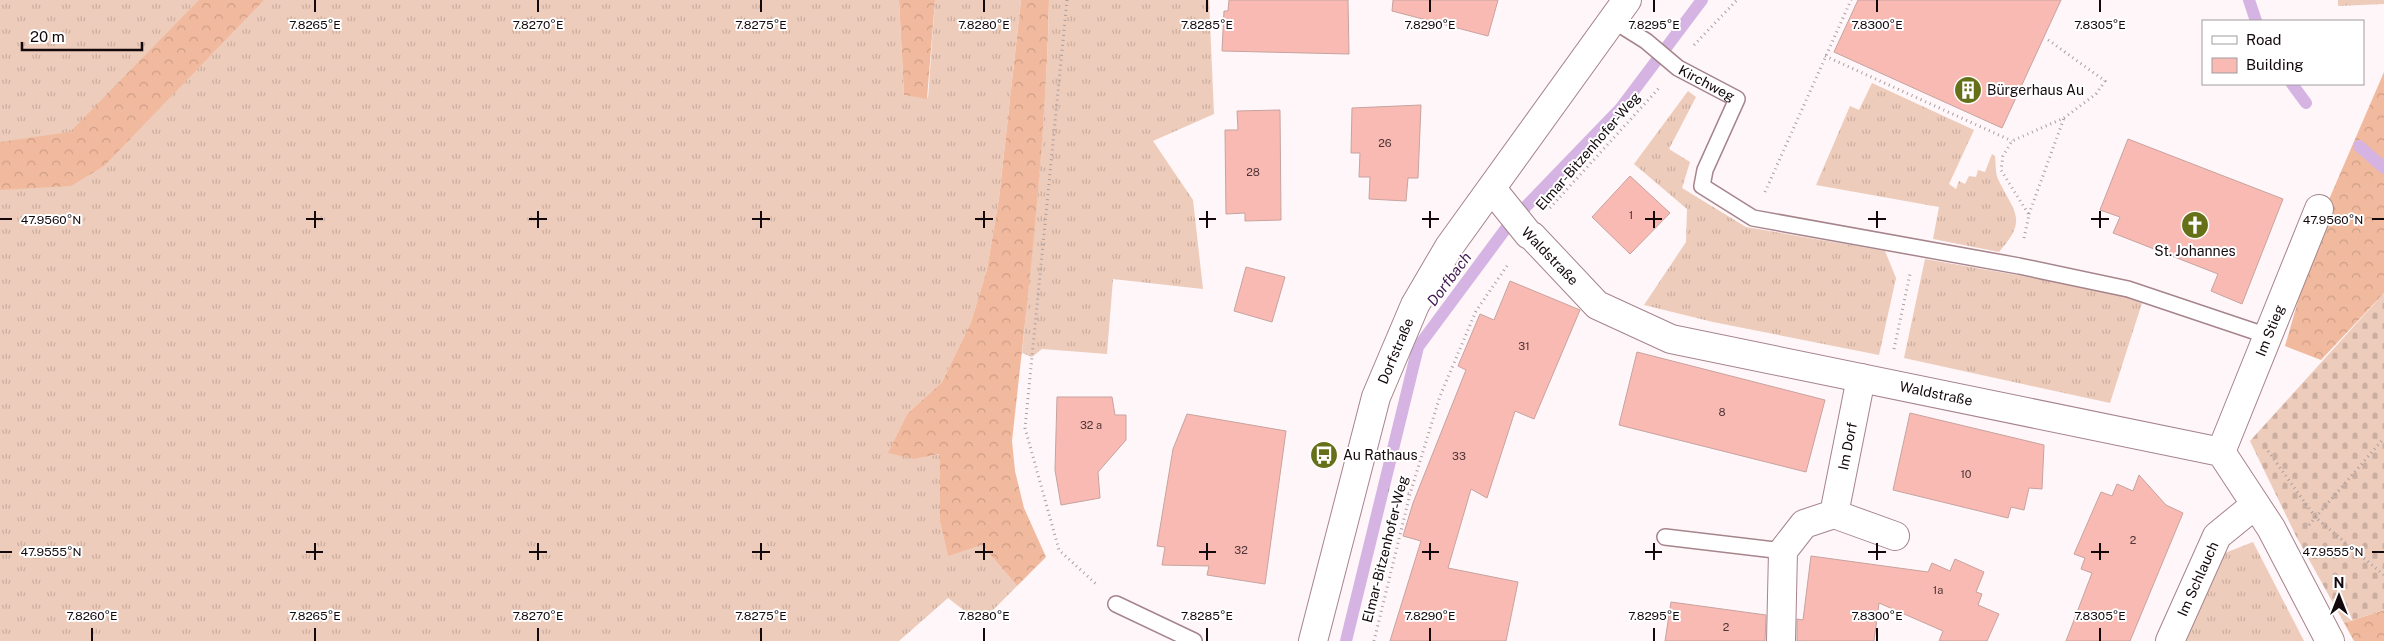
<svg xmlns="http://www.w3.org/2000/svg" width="2384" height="641" font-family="'Public Sans',sans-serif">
  <defs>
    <pattern id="grass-tufts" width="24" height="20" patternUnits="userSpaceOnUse" patternTransform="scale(1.25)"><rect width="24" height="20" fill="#ecb"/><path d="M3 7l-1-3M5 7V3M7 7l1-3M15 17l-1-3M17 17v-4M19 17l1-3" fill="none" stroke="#cbae9f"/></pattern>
    <pattern id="forest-crowns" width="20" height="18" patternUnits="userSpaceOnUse" patternTransform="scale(1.25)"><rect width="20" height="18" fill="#f1ba9e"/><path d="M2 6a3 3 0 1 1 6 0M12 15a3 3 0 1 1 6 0" fill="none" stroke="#ce9e87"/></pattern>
    <pattern id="cemetery-stones" width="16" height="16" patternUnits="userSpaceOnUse" patternTransform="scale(1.25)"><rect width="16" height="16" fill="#ecb"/><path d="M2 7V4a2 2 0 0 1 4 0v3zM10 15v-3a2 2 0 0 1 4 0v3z" fill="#cbae9f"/></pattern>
  </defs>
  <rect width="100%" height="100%" fill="#fef6f8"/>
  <g fill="url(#grass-tufts)">
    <path d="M 0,0 L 899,0 L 904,95 L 928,98 L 935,0 L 1021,0 L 999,198 L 987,269 L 971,322 L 942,382 L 908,413 L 915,459 L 940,454 L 940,522 L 948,555 L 982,545 L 1017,586 L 980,623 L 948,598 L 899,641 L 0,641 Z"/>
    <path d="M 1049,0 L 1209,0 L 1214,114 L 1153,141 L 1193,200 L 1203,289 L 1113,279 L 1107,354 L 1042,349 L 1032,357 L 1022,353 C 1033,236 1047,118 1049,0 Z"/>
    <path d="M 2338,0 L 2384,0 L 2384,4 L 2338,6 Z"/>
    <path d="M 1872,83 L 1974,130 L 1949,184 L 1956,189 L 1959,181 L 1965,184 L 1969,176 L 1976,177 L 1978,170 L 1985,172 L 1992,154 L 1995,156 C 1996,163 1995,172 1998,179 C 2014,213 2029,219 1999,252 L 1933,239 L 1939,207 L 1816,185 L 1850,106 L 1859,110 Z"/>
    <path d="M 1688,91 L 1696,97 L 1669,149 L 1690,162 L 1682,188 L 1746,227 L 1885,251 L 1896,278 L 1879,355 L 1713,322 L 1644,305 L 1686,242 L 1687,209 L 1634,164 Z"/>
    <path d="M 1925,259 L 2108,291 L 2142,303 L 2110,403 L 1904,358 Z"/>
    <path d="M 2253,542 L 2304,641 L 2184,641 L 2217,556 Z"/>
  </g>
  <g fill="url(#forest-crowns)">
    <path d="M 199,0 L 264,0 L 104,166 L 71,186 L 0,190 L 0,142 L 70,132 Z"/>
    <path d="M 899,0 L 935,0 L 927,99 L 904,95 Z"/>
    <path d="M 1021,0 L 1049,0 C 1046,148 1028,295 1012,441 L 1015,471 L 1024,508 L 1046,557 L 1017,586 L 982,545 L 948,556 L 940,522 L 940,454 L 915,459 L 888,453 L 908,413 L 942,382 L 971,322 L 987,269 L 999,198 Z"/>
    <path d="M 2384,72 L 2384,293 L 2321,360 L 2285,346 L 2324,211 Z"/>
    <path d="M 2384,610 L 2384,641 L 2354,641 L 2344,623 Z"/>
  </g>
  <path fill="url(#cemetery-stones)" d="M 2384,293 L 2384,610 L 2344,623 L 2296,536 L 2250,441 Z"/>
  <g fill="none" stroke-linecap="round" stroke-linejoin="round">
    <g stroke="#d5b4e3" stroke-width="12">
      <path d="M 2249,0 L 2256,21"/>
      <path d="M 2292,84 L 2306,103"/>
      <path d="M 2359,146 L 2384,168"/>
      <path d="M 1346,641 L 1418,347 L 1510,223 L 1620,109 L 1702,0"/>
    </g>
  </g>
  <g fill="#fabab4" stroke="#c7a39f">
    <path d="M 1229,0 L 1348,0 L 1349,54 L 1222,51 L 1224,11 L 1228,11 Z"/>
    <path d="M 1393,0 L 1498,0 L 1488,36 L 1392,11 Z"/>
    <path d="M 1858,0 L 2061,0 L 2002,128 L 1834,52 Z"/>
    <path d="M 1421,105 L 1418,178 L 1408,178 L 1406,201 L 1369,199 L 1370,177 L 1359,177 L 1360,153 L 1351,153 L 1352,108 Z"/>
    <path d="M 1280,110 L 1281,220 L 1245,221 L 1245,213 L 1226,214 L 1225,130 L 1238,130 L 1237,111 Z"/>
    <path d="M 2128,139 L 2283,199 L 2242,304 L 2211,291 L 2218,274 L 2113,233 L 2120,217 L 2100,210 Z"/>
    <path d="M 1630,176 L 1670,213 L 1630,254 L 1592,217 Z"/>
    <path d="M 1246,267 L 1285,277 L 1272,322 L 1234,311 Z"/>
    <path d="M 1510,281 L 1580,310 L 1534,419 L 1515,411 L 1487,498 L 1471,489 L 1448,568 L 1518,582 L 1506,641 L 1390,641 L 1421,541 L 1403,536 L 1413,503 L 1466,370 L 1458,366 L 1480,314 L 1494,320 Z"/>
    <path d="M 1637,352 L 1825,400 L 1806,472 L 1619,425 Z"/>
    <path d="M 1057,397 L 1112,397 L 1115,415 L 1126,415 L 1126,440 L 1098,472 L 1100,498 L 1061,505 L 1055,470 Z"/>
    <path d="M 1910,413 L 2044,445 L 2042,489 L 2029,488 L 2024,510 L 2011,507 L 2008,518 L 1893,490 Z"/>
    <path d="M 1187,414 L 1286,431 L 1265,584 L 1207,575 L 1209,566 L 1162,565 L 1165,547 L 1157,546 L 1173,449 Z"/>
    <path d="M 2139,475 L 2166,505 L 2183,513 L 2130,641 L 2066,641 L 2092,573 L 2081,569 L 2085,558 L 2074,554 L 2101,492 L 2112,496 L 2117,484 L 2133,491 Z"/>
    <path d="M 1811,556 L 1928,572 L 1932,563 L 1950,571 L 1955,559 L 1984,572 L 1976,592 L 1982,594 L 1978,605 L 1999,614 L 1987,641 L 1939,641 L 1943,631 L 1879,603 L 1874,641 L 1797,641 L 1797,619 L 1803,620 Z"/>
    <path d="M 1671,602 L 1766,615 L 1765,641 L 1665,641 Z"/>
  </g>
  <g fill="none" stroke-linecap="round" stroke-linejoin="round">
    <g stroke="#a6848c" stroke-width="18">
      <g id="lane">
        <path id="s1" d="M 1614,21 L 1646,41 L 1678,68 L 1737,99 L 1705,170 L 1702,186 L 1753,218 L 2019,266 L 2128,289 L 2268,336"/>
        <path d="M 1665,537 L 1783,551"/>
        <path d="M 1116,604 L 1194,641"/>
      </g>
    </g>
    <g stroke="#a6848c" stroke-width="30">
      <g id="street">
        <path id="s2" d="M 1492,189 L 1529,235 L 1532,236 L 1597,305 L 1671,339 L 2221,452 L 2271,528 L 2330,641"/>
        <path id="s3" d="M 2221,452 L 2319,209"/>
        <path d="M 1834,514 L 1895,536"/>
        <path id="s4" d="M 1781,641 L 1783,551 L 1804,524 L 1834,514 L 1861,378"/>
        <path id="s5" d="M 2170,641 L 2217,536 L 2255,505"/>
      </g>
    </g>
    <g stroke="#a6848c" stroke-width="30">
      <g id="secondary">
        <path id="s6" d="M 1313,641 L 1376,397 L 1415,305 L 1449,247 L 1627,0"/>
      </g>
    </g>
    <g stroke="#a89fa1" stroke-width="3" stroke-dasharray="1 4" stroke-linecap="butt">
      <path d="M 1067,0 L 1025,428 L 1059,550 L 1096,584"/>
      <path d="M 1694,45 L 1737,0"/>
      <path d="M 1825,56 L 2012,141"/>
      <path d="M 1765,192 L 1851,0"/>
      <path d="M 1550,208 L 1659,88"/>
      <path d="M 2029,214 L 2064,118"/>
      <path d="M 2024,238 L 2029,215 L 2001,170 L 2003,156 L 2012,141 L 2064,118 L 2096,94 L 2105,81 L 2047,39"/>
      <path d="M 1894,349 L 1910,274"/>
      <path d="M 2268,451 L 2316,518 L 2384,575"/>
      <path d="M 1388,490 L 1410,494"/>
      <path d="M 2309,525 L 2384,438"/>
      <path d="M 1374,641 L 1410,494 L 1440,396 L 1476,311 L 1509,263"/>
    </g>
    <use href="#lane" stroke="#fff" stroke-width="15"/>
    <use href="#street" stroke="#fff" stroke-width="28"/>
    <use href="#secondary" stroke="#fff" stroke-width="28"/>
  </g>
  <path fill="none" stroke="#13080b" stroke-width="2" d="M 315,0 L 315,12M 538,0 L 538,12M 761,0 L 761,12M 984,0 L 984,12M 1207,0 L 1207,12M 1430,0 L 1430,12M 1654,0 L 1654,12M 1877,0 L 1877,12M 2100,0 L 2100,12M 315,211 L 315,228M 538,211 L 538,228M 761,211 L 761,228M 984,211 L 984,228M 1207,211 L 1207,228M 1430,211 L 1430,228M 1654,211 L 1654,228M 1877,211 L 1877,228M 2100,211 L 2100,228M 0,219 L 12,219M 306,219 L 323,219M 529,219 L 547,219M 752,219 L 770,219M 975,219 L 993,219M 1199,219 L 1216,219M 1422,219 L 1439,219M 1645,219 L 1662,219M 1868,219 L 1886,219M 2091,219 L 2109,219M 2372,219 L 2384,219M 315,543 L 315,560M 538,543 L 538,560M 761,543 L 761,560M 984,543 L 984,560M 1207,543 L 1207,560M 1430,543 L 1430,560M 1654,543 L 1654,560M 1877,543 L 1877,560M 2100,543 L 2100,560M 0,552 L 12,552M 306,552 L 323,552M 529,552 L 547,552M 752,552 L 770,552M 975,552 L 993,552M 1199,552 L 1216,552M 1422,552 L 1439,552M 1645,552 L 1662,552M 1868,552 L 1886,552M 2091,552 L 2109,552M 2372,552 L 2384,552M 92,628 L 92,641M 315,628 L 315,641M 538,628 L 538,641M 761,628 L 761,641M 984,628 L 984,641M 1207,628 L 1207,641M 1430,628 L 1430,641M 1654,628 L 1654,641M 1877,628 L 1877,641M 2100,628 L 2100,641"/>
  <defs>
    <g id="building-disc" transform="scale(1.4375)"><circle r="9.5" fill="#657018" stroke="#fff"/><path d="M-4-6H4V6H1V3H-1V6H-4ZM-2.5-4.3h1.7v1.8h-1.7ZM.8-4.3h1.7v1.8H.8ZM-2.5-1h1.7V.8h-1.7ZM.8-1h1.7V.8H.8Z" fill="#fff"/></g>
    <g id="church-disc" transform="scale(1.4375)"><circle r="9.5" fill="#657018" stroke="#fff"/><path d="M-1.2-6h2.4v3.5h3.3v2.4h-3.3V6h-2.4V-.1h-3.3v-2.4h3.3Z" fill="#fff"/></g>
    <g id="bus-disc" transform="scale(1.4375)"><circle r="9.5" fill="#657018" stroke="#fff"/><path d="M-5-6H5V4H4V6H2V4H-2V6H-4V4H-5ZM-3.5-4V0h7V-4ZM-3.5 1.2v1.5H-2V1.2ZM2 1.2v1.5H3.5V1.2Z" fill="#fff"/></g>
  </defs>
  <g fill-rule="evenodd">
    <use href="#building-disc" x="1968" y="90"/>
    <use href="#church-disc" x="2195" y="225"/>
    <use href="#bus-disc" x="1324" y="455"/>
  </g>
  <g text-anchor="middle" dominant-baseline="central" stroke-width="4" stroke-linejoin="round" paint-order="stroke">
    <g font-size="11" fill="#4d3435">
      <text x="1385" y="143">26</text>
      <text x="1253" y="172">28</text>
      <text x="1631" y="215">1</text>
      <text x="1524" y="346">31</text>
      <text x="1722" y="412">8</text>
      <text x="1091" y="425">32 a</text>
      <text x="1459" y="456">33</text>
      <text x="1966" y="474">10</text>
      <text x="2133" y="540">2</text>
      <text x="1241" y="550">32</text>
      <text x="1938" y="590">1a</text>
      <text x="1726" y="627">2</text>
    </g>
    <g font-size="14" fill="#13080b" stroke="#fff">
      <text stroke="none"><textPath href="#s1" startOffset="112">Kirchweg</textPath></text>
      <text transform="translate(1588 151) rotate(-49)">Elmar-Bitzenhofer-Weg</text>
      <text transform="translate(1550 256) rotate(46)">Waldstraße</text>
      <text stroke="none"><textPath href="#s3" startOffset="131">Im Stieg</textPath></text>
      <text stroke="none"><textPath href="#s6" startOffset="302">Dorfstraße</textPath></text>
      <text stroke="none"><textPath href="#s2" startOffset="509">Waldstraße</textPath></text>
      <text stroke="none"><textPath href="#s4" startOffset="225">Im Dorf</textPath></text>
      <text transform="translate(1385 549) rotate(-76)">Elmar-Bitzenhofer-Weg</text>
      <text stroke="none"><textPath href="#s5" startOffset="68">Im Schlauch</textPath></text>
    </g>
    <g font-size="14" fill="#13080b" stroke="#fff" text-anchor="start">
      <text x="1987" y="90">Bürgerhaus Au</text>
      <text x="2195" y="251" text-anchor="middle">St. Johannes</text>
      <text x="1343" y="455">Au Rathaus</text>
    </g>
    <g font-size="15" font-style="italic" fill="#411750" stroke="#fff">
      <text transform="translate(1449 279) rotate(-53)">Dorfbach</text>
    </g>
  </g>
  <g font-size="12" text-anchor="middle" fill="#13080b" stroke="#fff" stroke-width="4" stroke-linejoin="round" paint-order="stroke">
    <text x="315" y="29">7.8265°E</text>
    <text x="538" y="29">7.8270°E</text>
    <text x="761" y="29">7.8275°E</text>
    <text x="984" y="29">7.8280°E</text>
    <text x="1207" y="29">7.8285°E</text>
    <text x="1430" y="29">7.8290°E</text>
    <text x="1654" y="29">7.8295°E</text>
    <text x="1877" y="29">7.8300°E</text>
    <text x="2100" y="29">7.8305°E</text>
    <text x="51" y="224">47.9560°N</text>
    <text x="2333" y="224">47.9560°N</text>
    <text x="51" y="556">47.9555°N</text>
    <text x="2333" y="556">47.9555°N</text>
    <text x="92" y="620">7.8260°E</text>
    <text x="315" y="620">7.8265°E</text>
    <text x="538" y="620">7.8270°E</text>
    <text x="761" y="620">7.8275°E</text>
    <text x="984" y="620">7.8280°E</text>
    <text x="1207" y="620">7.8285°E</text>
    <text x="1430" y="620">7.8290°E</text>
    <text x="1654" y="620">7.8295°E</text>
    <text x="1877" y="620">7.8300°E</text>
    <text x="2100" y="620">7.8305°E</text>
  </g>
  <rect x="2202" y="20" width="162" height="65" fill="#ffffff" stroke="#a19c9d"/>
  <rect x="2212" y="36" width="25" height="8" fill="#ffffff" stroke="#a19c9d"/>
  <text x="2246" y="45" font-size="15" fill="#13080b">Road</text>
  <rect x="2212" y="58" width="25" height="15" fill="#fabab4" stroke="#a19c9d"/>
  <text x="2246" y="70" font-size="15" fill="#13080b">Building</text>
  <g transform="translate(2339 596)" stroke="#ffffff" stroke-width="4" paint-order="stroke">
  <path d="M0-4L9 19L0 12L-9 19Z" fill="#13080b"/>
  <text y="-8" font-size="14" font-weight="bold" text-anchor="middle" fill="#13080b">N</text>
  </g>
  <path d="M22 42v8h120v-8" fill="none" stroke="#13080b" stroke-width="2.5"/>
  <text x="30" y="42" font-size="15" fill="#13080b" stroke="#ffffff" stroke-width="4" paint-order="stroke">20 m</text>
</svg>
